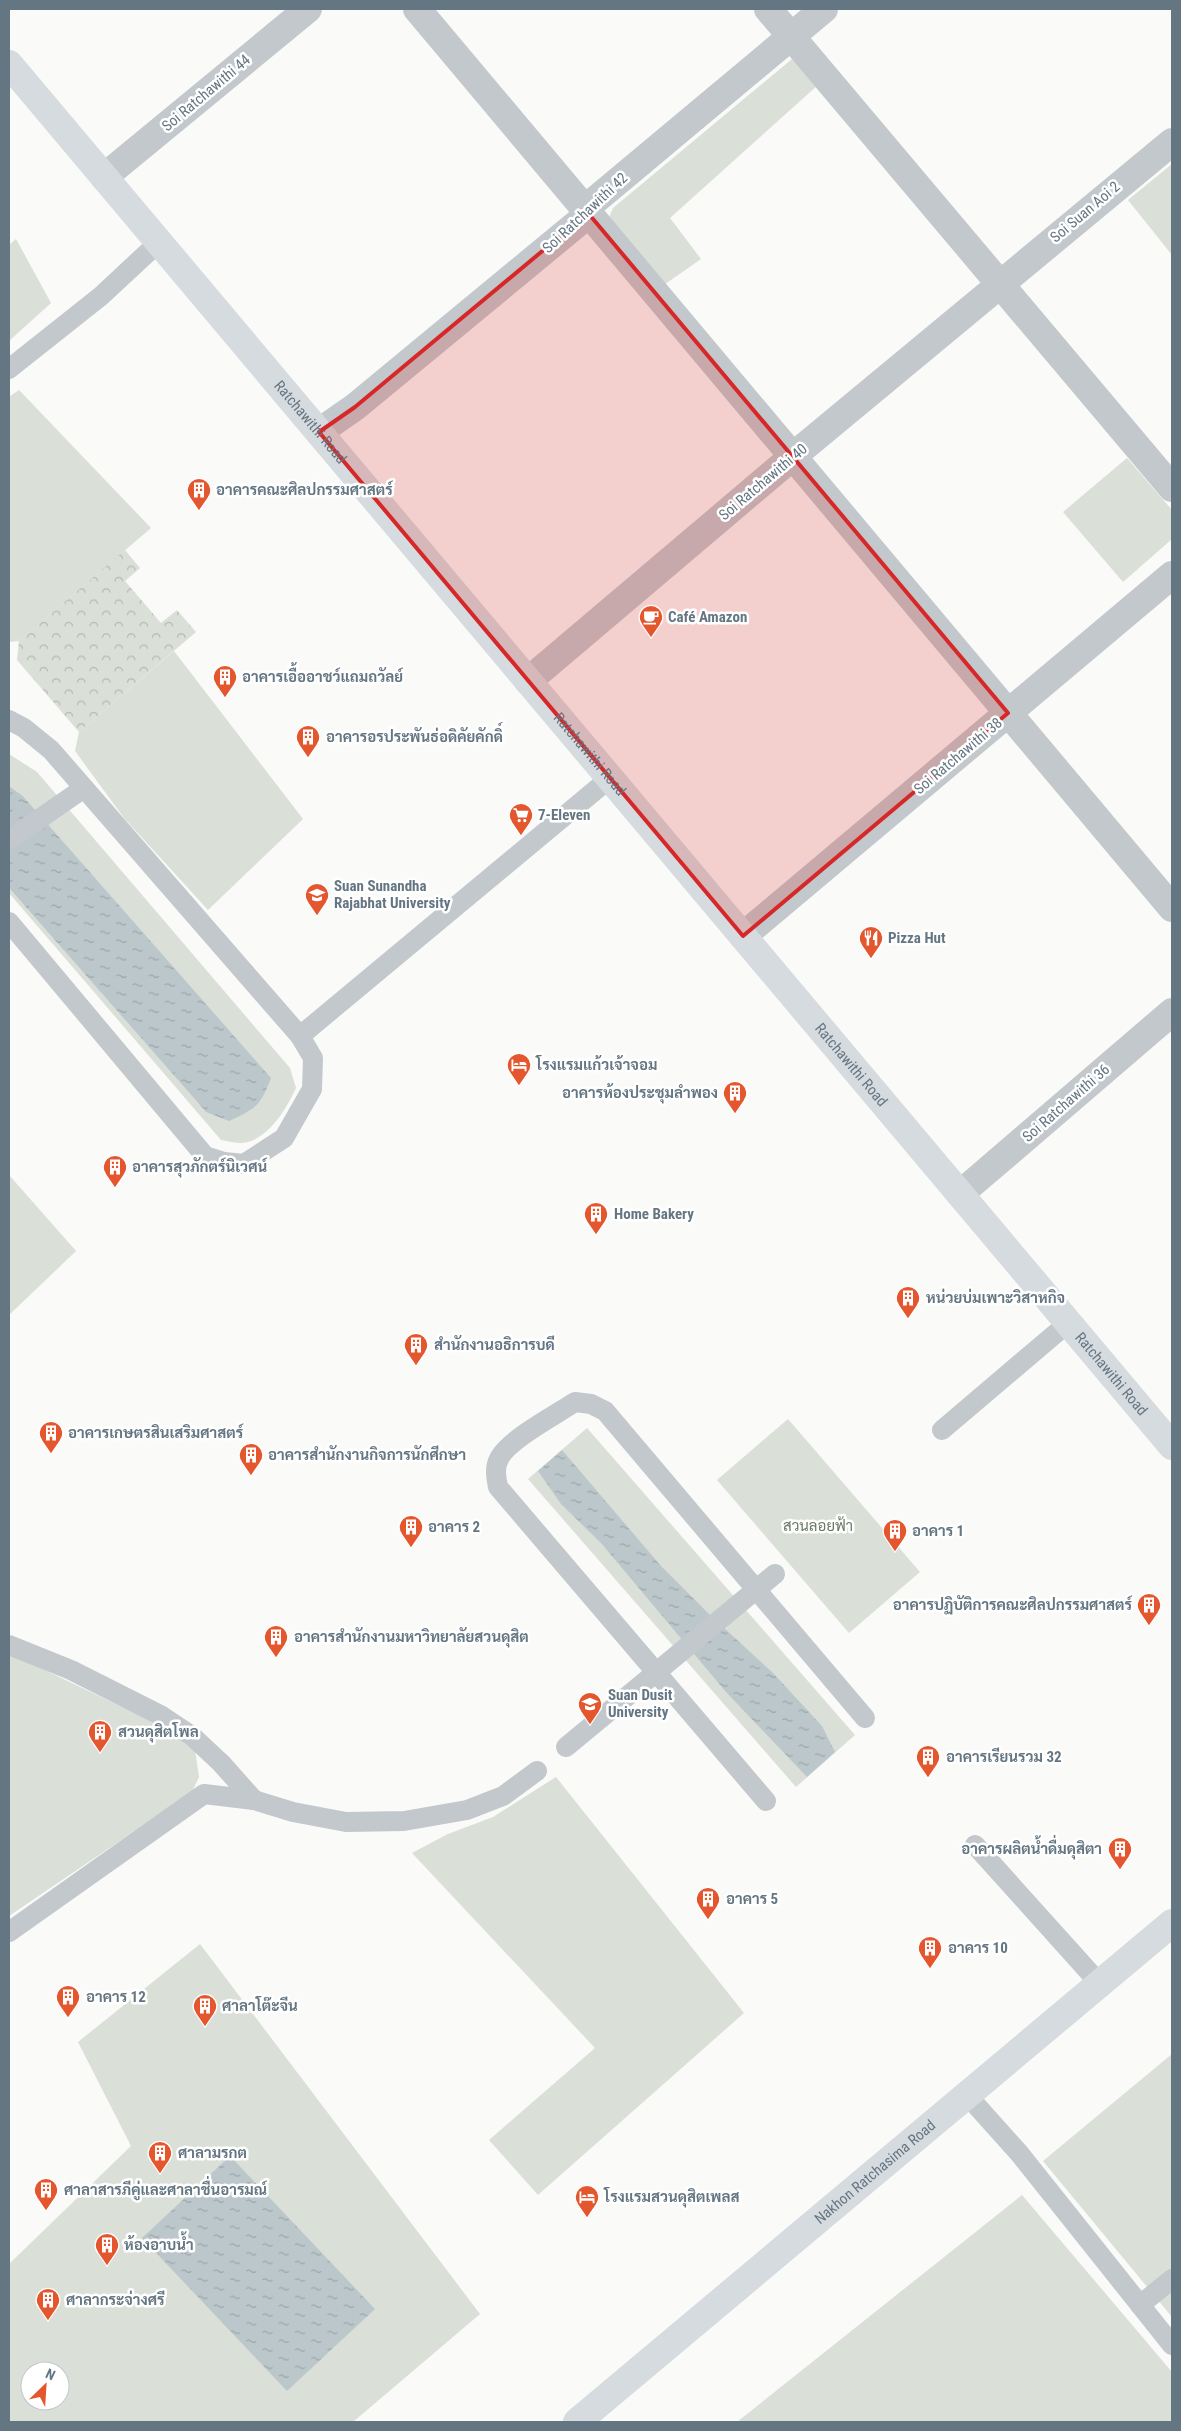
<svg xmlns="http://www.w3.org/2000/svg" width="1181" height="2431" font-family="'Roboto Condensed',Sarabun,sans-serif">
  <defs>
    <pattern id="park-crowns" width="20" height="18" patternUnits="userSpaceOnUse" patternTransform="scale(1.25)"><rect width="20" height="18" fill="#dadfd7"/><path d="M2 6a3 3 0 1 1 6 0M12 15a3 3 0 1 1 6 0" fill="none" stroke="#b4b9b4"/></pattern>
    <pattern id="water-ripples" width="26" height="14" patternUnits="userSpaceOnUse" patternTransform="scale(1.25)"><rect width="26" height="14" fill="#bbc7cb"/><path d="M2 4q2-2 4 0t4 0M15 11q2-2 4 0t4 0" fill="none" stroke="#9ca6aa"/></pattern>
  </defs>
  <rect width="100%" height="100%" fill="#fafaf8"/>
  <g fill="#dadfd7" fill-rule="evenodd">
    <path d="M 792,59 L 818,85 L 670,218 L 701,259 L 661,287 L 607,222 L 613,208 Z"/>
    <path d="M 1172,164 L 1172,255 L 1128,200 Z"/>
    <path d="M 16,239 L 51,303 L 9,341 L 9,245 Z"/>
    <path d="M 19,390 L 151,528 L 19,641 L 9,642 L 9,397 Z"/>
    <path d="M 1127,458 L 1172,510 L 1172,539 L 1123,582 L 1063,512 Z"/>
    <path d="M 174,651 L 303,819 L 208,910 L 124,818 L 75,751 L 79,732 Z"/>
    <path d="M 9,754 L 37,772 L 290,1068 L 296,1088 C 287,1108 267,1142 241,1143 C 235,1143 228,1141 221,1140 L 9,893 L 9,888 L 206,1112 L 270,1078 L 23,796 L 9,786 Z"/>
    <path d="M 9,1175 L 76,1251 L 9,1315 Z"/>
    <path d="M 788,1419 L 920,1572 L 849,1633 L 717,1480 Z"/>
    <path d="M 587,1428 L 855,1735 L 796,1787 L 528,1479 Z"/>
    <path d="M 9,1655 L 32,1664 L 164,1727 L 195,1750 L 199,1777 L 192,1792 L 9,1916 Z"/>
    <path d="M 556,1777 L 744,2013 L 538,2195 L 489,2140 L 595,2048 L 412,1853 L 448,1834 L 493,1817 Z"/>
    <path d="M 200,1944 L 480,2314 L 353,2422 L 9,2422 L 9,2264 L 131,2146 L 78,2042 ZM 30,2371 L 60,2371 L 60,2401 L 30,2401 Z"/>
    <path d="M 1172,2054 L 1172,2317 L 1043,2161 Z"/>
    <path d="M 1022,2195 L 1172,2372 L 1172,2422 L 737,2422 Z"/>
  </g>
  <path fill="url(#park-crowns)" d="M 125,550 L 140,568 L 125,581 L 161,623 L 177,610 L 196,632 L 79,732 L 17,660 L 19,641 Z"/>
  <g fill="url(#water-ripples)">
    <path d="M 9,786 L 23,796 L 271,1078 C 260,1106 257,1108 229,1121 L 206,1112 L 9,888 Z"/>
    <path d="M 562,1450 L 661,1566 L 711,1616 L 773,1673 L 822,1726 L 835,1752 L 807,1777 L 726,1692 L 601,1543 L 561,1504 L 538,1471 Z"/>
    <path d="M 230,2156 L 375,2309 L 287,2391 L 142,2238 Z"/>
  </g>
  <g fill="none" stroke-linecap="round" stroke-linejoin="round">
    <g stroke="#c3c8cc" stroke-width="20">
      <path d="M 9,369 L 101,296 L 159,242"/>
      <path d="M 9,720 L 24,728 L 51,750 L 300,1036"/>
      <path d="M 9,840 L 84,788"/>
      <path d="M 9,922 L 205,1156 L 224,1162 L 244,1164 L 284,1138 L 312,1089 L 313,1058 L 300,1036 L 610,778"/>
      <path d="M 942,1430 L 1068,1323"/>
      <path d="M 9,1645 L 71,1670 L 162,1716 L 192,1736 L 221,1763 L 254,1800"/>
      <path d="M 566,1747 L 775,1574"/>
      <path d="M 766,1801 L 498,1487 C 496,1476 494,1467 500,1457 C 510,1439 557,1414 575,1402 L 591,1404 L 605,1411 L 865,1718"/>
      <path d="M 975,1845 L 1100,1984"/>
      <path d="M 9,1932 L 204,1794 L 254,1800 L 293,1812 L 346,1822 L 404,1821 L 467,1810 L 503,1796 L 537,1771"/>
      <path d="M 967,2095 L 1019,2153 L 1172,2345"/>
      <path d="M 1140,2305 L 1172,2279"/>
    </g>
    <g stroke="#c3c8cc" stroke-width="28">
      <path d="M 417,9 L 1172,908"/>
      <path d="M 768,9 L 1172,488"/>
      <path d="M 104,177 L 308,9"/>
      <path d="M 319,432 L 355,407 L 579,222 L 588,213 L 593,202 L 824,9"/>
      <path d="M 528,681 L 804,447 L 1172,142"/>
      <path d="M 743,936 L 1172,575"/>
      <path d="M 960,1194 L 1172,1012"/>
    </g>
    <path stroke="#d6dbdf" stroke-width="28" id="s1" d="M 577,2422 L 1172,1923"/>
    <path stroke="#d6dbdf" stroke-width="28" id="s2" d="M 9,64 L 1172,1446"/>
  </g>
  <path fill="#d62828" fill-opacity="0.2" stroke="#d62828" stroke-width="4" stroke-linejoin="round" d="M 588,213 L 1008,713 L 743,936 L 319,432 L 355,407 Z"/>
  <defs>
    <g id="building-pin" transform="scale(1.25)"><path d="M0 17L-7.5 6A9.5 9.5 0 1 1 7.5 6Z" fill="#e4572e" stroke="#fff"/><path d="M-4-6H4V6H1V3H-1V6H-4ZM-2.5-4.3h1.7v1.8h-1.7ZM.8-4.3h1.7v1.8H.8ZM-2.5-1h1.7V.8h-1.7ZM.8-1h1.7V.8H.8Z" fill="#fff"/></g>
    <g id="cafe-pin" transform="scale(1.25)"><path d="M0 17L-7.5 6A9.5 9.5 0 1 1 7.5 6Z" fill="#e4572e" stroke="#fff"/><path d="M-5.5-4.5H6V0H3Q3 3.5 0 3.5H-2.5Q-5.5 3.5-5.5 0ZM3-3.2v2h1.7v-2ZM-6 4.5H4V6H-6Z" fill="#fff"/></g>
    <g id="supermarket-pin" transform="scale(1.25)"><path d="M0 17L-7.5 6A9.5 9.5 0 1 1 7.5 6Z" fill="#e4572e" stroke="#fff"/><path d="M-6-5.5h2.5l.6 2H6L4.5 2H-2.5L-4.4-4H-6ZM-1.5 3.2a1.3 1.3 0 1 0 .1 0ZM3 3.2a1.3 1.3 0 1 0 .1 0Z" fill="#fff"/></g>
    <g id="university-pin" transform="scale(1.25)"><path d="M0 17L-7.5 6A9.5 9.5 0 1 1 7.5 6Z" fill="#e4572e" stroke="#fff"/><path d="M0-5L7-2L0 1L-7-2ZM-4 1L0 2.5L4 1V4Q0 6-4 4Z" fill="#fff"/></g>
    <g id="restaurant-pin" transform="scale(1.25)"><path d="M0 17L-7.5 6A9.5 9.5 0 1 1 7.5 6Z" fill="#e4572e" stroke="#fff"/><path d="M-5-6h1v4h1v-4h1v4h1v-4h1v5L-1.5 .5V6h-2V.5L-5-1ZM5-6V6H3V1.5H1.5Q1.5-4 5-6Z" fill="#fff"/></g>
    <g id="hotel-pin" transform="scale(1.25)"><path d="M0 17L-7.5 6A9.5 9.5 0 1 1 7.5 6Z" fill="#e4572e" stroke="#fff"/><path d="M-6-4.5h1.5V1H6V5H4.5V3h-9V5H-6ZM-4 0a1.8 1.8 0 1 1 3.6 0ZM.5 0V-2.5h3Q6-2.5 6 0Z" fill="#fff"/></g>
  </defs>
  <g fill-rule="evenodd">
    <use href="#building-pin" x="199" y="490"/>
    <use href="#cafe-pin" x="651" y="617"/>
    <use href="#building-pin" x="225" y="677"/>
    <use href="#building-pin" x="308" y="737"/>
    <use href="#supermarket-pin" x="521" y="815"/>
    <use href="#university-pin" x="317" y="895"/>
    <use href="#restaurant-pin" x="871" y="938"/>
    <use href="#hotel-pin" x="519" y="1065"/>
    <use href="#building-pin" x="735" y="1093"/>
    <use href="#building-pin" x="115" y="1167"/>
    <use href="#building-pin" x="596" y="1214"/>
    <use href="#building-pin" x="908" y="1298"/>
    <use href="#building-pin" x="416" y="1345"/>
    <use href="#building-pin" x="51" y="1433"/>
    <use href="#building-pin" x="251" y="1455"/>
    <use href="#building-pin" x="411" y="1527"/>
    <use href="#building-pin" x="895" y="1531"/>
    <use href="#building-pin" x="1149" y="1605"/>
    <use href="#building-pin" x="276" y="1637"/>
    <use href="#university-pin" x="590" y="1704"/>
    <use href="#building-pin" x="100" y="1732"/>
    <use href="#building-pin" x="928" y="1757"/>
    <use href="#building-pin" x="1120" y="1849"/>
    <use href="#building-pin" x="708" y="1899"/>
    <use href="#building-pin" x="930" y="1948"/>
    <use href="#building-pin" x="68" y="1997"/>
    <use href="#building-pin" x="205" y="2006"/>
    <use href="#building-pin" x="160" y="2153"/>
    <use href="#building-pin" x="46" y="2190"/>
    <use href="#hotel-pin" x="587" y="2197"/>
    <use href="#building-pin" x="107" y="2245"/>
    <use href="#building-pin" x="48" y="2300"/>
  </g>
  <g text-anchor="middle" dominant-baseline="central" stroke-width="5" stroke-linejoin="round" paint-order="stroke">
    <g font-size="15" fill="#657683" stroke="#fff">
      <text transform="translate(206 93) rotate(-40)">Soi Ratchawithi 44</text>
      <text transform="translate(1085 212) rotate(-40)">Soi Suan Aoi 2</text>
      <text transform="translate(585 213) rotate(-43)">Soi Ratchawithi 42</text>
      <text stroke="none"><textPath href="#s2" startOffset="468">Ratchawithi Road</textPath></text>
      <text transform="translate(763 482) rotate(-40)">Soi Ratchawithi 40</text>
      <text stroke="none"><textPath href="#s2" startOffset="902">Ratchawithi Road</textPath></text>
      <text transform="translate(958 756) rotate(-40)">Soi Ratchawithi 38</text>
      <text stroke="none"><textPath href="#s2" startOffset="1308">Ratchawithi Road</textPath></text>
      <text transform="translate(1066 1103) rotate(-41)">Soi Ratchawithi 36</text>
      <text stroke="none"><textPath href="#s2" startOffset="1712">Ratchawithi Road</textPath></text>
      <text stroke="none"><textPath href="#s1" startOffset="389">Nakhon Ratchasima Road</textPath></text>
    </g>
    <g font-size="15" font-weight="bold" fill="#657683" stroke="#fff" text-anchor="start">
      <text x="216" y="490">อาคารคณะศิลปกรรมศาสตร์</text>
      <text x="668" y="617">Café Amazon</text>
      <text x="242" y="677">อาคารเอื้ออาชว์แถมถวัลย์</text>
      <text x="326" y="737">อาคารอรประพันธ่อดิคัยคักดิ์</text>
      <text x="538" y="815">7-Eleven</text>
      <text x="334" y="886">Suan Sunandha<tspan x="334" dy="17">Rajabhat University</tspan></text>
      <text x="888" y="938">Pizza Hut</text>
      <text x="536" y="1065">โรงแรมแก้วเจ้าจอม</text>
      <text x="718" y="1093" text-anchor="end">อาคารห้องประชุมลำพอง</text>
      <text x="132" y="1167">อาคารสุวภักตร์นิเวศน์</text>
      <text x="614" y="1214">Home Bakery</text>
      <text x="926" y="1298">หน่วยบ่มเพาะวิสาหกิจ</text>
      <text x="434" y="1345">สำนักงานอธิการบดี</text>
      <text x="68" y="1433">อาคารเกษตรสินเสริมศาสตร์</text>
      <text x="268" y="1455">อาคารสำนักงานกิจการนักศีกษา</text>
      <text x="428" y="1527">อาคาร 2</text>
      <text x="912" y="1531">อาคาร 1</text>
      <text x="1132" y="1605" text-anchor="end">อาคารปฏิบัติการคณะศิลปกรรมศาสตร์</text>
      <text x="294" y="1637">อาคารสำนักงานมหาวิทยาลัยสวนดุสิต</text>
      <text x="608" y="1695">Suan Dusit<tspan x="608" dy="17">University</tspan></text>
      <text x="118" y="1732">สวนดุสิตโพล</text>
      <text x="946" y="1757">อาคารเรียนรวม 32</text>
      <text x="1102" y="1849" text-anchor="end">อาคารผลิตน้ำดื่มดุสิตา</text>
      <text x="726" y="1899">อาคาร 5</text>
      <text x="948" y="1948">อาคาร 10</text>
      <text x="86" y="1997">อาคาร 12</text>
      <text x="222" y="2006">ศาลาโต๊ะจีน</text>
      <text x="178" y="2153">ศาลามรกต</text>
      <text x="64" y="2190">ศาลาสารภีคู่และศาลาชื่นอารมณ์</text>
      <text x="604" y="2197">โรงแรมสวนดุสิตเพลส</text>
      <text x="124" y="2245">ห้องอาบน้ำ</text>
      <text x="66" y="2300">ศาลากระจ่างศรี</text>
    </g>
    <g font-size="15" fill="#687a64" stroke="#fff">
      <text x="818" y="1526">สวนลอยฟ้า</text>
    </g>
  </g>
  <rect width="1181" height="2431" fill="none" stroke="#657683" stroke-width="20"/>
  <g transform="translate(45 2386) rotate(25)"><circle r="24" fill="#ffffff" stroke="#c1c8cd"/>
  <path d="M0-4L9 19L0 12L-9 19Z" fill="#e4572e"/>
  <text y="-8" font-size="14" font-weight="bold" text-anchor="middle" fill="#657683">N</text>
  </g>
</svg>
